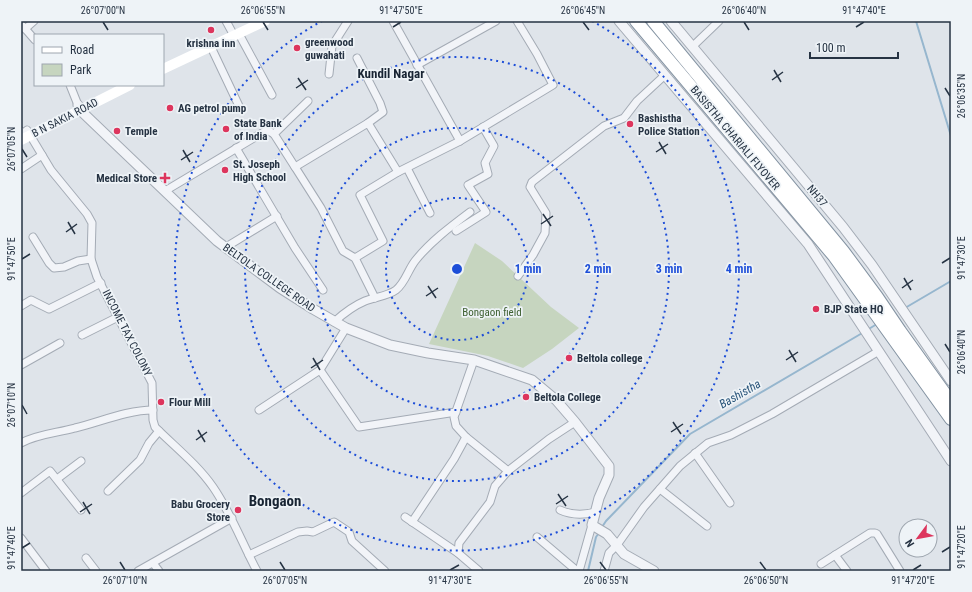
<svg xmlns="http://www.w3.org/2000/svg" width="972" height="592" font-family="'Roboto Condensed',sans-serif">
  <rect width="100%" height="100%" fill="#dfe4ea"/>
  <path fill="#c6d5bf" d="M 475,243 L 502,261 L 551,307 L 579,328 L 552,349 L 523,368 L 488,356 L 429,344 Z"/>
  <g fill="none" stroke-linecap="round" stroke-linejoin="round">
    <g stroke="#96b6ce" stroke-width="2">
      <path d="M 916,21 L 951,136"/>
      <path d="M 905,308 L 951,281"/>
      <path d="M 867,330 L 877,324"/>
      <path d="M 602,527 L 606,521 L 690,434 L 864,332"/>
      <path d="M 588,571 L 596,537 L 599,533"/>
    </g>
    <g stroke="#a4abb5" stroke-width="9">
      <g id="minor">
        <path d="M 226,21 L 232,32"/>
        <path d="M 393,21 L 460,141"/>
        <path d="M 21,24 L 35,40"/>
        <path d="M 25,29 L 34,21"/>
        <path d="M 239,34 L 272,95"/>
        <path d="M 211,47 L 239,106"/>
        <path d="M 692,47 L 719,21"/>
        <path d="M 357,58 L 380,103 L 383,112 L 368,123"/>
        <path d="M 417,65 L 496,21"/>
        <path d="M 329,74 L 332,46 L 348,21"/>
        <path d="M 70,85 L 78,105"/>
        <path d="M 308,101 L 274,134 L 295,167 L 368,123 L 398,172"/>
        <path d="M 27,130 L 51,170 L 87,214 L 92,223 L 91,259 L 97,277 L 152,383 L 153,420 L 155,427 C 175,447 197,464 213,487 C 231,513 242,543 257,571"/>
        <path d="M 21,131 L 22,132"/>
        <path d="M 236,148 L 295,248 L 323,290"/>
        <path d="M 295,167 L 321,208 L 343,251 L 355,258 L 375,298"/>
        <path d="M 407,168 L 430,213"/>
        <path d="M 21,169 L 42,155"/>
        <path d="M 165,191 L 267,130 L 274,134"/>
        <path d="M 456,231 L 486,212 L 468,185 L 488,174 L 485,163 L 494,146 L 483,127"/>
        <path d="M 33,237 L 49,263 L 54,268 L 64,267 L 78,261 L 91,259"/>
        <path d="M 226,247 L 277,216"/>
        <path d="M 355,258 L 383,241 L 360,195 L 398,172 L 460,141 L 553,85 L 537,54 L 517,21"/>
        <path d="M 518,276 L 533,255 L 545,233 L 546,213 L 530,187 L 532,182 L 604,126 L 624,118 L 637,101 L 665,75"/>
        <path d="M 21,306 L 31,300 L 49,309 L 101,283"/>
        <path d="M 334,322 C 344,313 353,306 365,301 C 375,297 388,296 396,290 C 405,283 408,270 415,261 C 430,242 450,227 470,212"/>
        <path d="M 346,328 L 320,370 L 359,427 L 456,412"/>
        <path d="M 82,335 L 118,317"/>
        <path d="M 474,360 L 454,417 L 456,426 L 466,437 L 508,471"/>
        <path d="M 21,365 L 60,343"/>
        <path d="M 259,410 L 320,370"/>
        <path d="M 21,443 C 37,434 57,433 75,428 C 100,422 127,410 153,410"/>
        <path d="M 695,453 L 730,503"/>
        <path d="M 57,479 L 81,461"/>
        <path d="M 660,489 L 707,526"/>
        <path d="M 108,491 L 140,460 L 149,443 L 159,431"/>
        <path d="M 21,493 L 50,471 L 81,510"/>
        <path d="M 560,510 C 571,515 584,515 596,512"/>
        <path d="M 405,517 L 458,553"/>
        <path d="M 412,522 L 454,459 L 466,437"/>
        <path d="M 537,537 L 577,571"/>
        <path d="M 21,538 L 46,571"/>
        <path d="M 249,555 L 298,532 L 307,531 L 313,532 L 334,522 L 349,532 L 352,541 L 385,571"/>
        <path d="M 835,555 L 847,571"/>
        <path d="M 86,558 L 96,571"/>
        <path d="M 153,563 L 159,571"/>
        <path d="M 821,564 L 870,533 L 875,533 L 877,534 L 900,571"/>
        <path d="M 138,571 L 232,518"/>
        <path d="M 479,571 L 458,553 L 459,543 L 490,502 L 495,486 L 508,471 L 549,439 L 575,422"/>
        <path d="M 579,571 L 592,525"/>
        <path d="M 604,571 L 609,553 L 617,545 L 644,507 L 680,466 L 708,443 L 731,435 L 772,414 L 879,351"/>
      </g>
    </g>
    <g stroke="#a4abb5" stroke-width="11">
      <g id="tertiary">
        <path d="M 619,21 L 808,244 L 951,461"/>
        <path d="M 671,21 L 843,227 L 872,265 L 951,381"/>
        <path d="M 78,105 L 80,110 L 217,241 L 280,288 L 313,309 L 346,328 L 390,345 L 428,353 L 474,360 L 532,380 L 556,400 L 575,422 L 609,466 L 609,475 L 599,498 L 592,525 L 607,534 L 624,554 L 654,571"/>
      </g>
    </g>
    <g stroke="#8493a2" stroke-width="14">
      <g id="trunk">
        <path d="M 636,21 L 834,256 L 951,419"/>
        <path d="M 653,21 L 843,251 L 877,297 L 900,331 L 951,402"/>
      </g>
    </g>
    <use href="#minor" stroke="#f2f4f8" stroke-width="7"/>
    <use href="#tertiary" stroke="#f2f4f8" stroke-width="9"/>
    <g stroke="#fff" stroke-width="10">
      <path d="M 163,69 L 265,21"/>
      <path d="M 21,140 L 130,85"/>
    </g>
    <use href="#trunk" stroke="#fff" stroke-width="12"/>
  </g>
  <path fill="none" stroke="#263343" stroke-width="1.5" d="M 103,22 L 108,30M 263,22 L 268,30M 583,22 L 589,30M 744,22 L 749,30M 393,27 L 401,22M 856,27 L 864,22M 774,70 L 781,82M 298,78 L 306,90M 772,80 L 783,72M 296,88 L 308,80M 945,88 L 950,96M 659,142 L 666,154M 22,149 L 27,157M 183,150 L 190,162M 656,152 L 668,144M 181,160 L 193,152M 543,214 L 551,226M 68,222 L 75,234M 541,224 L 553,216M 66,232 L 77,224M 22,259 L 30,254M 942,263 L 950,258M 904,278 L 911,290M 428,286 L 436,298M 902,288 L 913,280M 426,296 L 438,288M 945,344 L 950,352M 789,350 L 796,362M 313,358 L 320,370M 786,360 L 798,352M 311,368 L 323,360M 22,405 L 27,414M 673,422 L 681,434M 198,430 L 205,442M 671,432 L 683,424M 196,440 L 207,432M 558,494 L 566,506M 83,502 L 90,514M 556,504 L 568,496M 80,512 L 92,504M 22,548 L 30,543M 942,552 L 950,547M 120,562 L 125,570M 280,562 L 285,570M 600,562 L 606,570M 760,562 L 766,570M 450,570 L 459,565M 913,570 L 921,565"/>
  <g fill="none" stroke="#1d4ed8" stroke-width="2" stroke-dasharray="2 4">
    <circle cx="457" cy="269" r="71"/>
    <circle cx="457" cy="269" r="141"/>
    <circle cx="457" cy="269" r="212"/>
    <path d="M592 21A282 282 0 1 1 322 21"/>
  </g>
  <g fill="#dd355d" stroke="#eef3f7" stroke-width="1.5">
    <circle cx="211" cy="30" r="4"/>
    <circle cx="297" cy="48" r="4"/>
    <circle cx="170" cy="108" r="4"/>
    <circle cx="630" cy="124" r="4"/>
    <circle cx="226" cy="129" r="4"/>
    <circle cx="117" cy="131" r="4"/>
    <circle cx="225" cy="170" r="4"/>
    <path d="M163 172h4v4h4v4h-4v4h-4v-4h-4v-4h4z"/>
    <circle cx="816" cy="309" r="4"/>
    <circle cx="569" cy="358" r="4"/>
    <circle cx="526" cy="397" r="4"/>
    <circle cx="161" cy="402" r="4"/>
    <circle cx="238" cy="510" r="4"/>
  </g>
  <g text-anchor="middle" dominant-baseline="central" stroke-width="3.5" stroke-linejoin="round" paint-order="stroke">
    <g font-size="11" font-weight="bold" fill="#263343" stroke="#eef3f7" text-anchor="start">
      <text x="305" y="42">greenwood<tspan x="305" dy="13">guwahati</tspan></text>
      <text x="211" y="43" text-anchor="middle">krishna inn</text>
      <text x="178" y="108">AG petrol pump</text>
      <text x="638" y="118">Bashistha<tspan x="638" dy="13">Police Station</tspan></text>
      <text x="234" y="123">State Bank<tspan x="234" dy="13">of India</tspan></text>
      <text x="125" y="131">Temple</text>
      <text x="233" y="164">St. Joseph<tspan x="233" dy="13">High School</tspan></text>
      <text x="157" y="178" text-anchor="end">Medical Store</text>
      <text x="824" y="309">BJP State HQ</text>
      <text x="577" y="358">Beltola college</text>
      <text x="534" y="397">Beltola College</text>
      <text x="169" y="402">Flour Mill</text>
      <text x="230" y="504" text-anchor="end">Babu Grocery<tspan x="230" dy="13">Store</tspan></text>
    </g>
    <g font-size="11" fill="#263343" stroke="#eef3f7">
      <text transform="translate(65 118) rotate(-27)">B N SAKIA ROAD</text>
      <text transform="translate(735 138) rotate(50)">BASISTHA CHARIALI FLYOVER</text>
      <text transform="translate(817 196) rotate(50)">NH37</text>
      <text transform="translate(269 278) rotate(35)">BELTOLA COLLEGE ROAD</text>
      <text transform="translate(127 333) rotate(63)">INCOME TAX COLONY</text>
    </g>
    <g font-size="11" fill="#3e6031" stroke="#eef3f7">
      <text x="492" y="312">Bongaon field</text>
    </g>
    <g font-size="12" font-style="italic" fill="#2b567b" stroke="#eef3f7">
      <text transform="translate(740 394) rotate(-30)">Bashistha</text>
    </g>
    <g font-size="13" font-weight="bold" fill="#182433" stroke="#eef3f7">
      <text x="391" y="73">Kundil Nagar</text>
    </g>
    <g font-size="15" font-weight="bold" fill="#182433" stroke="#eef3f7">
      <text x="275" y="501">Bongaon</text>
    </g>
  </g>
  <circle cx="457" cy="269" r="6" fill="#1d4ed8" stroke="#eef3f7" stroke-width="2"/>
  <g font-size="12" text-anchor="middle" font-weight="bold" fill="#1d4ed8" stroke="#eef3f7" stroke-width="3.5" stroke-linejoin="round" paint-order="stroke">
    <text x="528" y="273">1 min</text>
    <text x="598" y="273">2 min</text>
    <text x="669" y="273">3 min</text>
    <text x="739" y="273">4 min</text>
  </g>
  <rect width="972" height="592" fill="none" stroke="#eef3f7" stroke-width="44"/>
  <rect x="34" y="34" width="130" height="52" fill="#eef3f7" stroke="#9ea6af"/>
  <rect x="42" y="47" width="20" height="6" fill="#ffffff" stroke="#9ea6af"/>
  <text x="70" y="54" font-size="12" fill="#263343">Road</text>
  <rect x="42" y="64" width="20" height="12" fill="#c6d5bf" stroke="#9ea6af"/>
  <text x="70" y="74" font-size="12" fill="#263343">Park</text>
  <g transform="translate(918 538) rotate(238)"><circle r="19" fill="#eef3f7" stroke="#9ea6af"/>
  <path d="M0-3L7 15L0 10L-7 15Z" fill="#dd355d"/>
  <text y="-6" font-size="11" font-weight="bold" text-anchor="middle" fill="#263343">N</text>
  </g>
  <path d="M810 52v6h88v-6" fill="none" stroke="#263343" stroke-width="2"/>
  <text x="816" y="52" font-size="12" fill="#263343" stroke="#eef3f7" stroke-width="3" paint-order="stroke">100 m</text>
  <rect x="22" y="22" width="928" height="548" fill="none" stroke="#263343" stroke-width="1.5"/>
  <g font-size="10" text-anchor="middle" fill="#263343">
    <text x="103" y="14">26°07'00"N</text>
    <text x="263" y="14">26°06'55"N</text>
    <text x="401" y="14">91°47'50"E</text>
    <text x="583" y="14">26°06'45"N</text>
    <text x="744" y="14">26°06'40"N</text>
    <text x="864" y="14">91°47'40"E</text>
    <text transform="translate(961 96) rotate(-90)" y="4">26°06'35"N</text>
    <text transform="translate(11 149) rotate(-90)" y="4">26°07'05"N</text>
    <text transform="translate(961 258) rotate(-90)" y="4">91°47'30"E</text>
    <text transform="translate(11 259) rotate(-90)" y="4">91°47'50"E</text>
    <text transform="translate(961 352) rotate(-90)" y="4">26°06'40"N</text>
    <text transform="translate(11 405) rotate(-90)" y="4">26°07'10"N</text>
    <text transform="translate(961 547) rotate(-90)" y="4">91°47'20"E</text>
    <text transform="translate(11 548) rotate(-90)" y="4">91°47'40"E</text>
    <text x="125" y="584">26°07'10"N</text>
    <text x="285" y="584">26°07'05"N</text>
    <text x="450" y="584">91°47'30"E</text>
    <text x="606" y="584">26°06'55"N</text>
    <text x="766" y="584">26°06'50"N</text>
    <text x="913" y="584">91°47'20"E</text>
  </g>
</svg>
